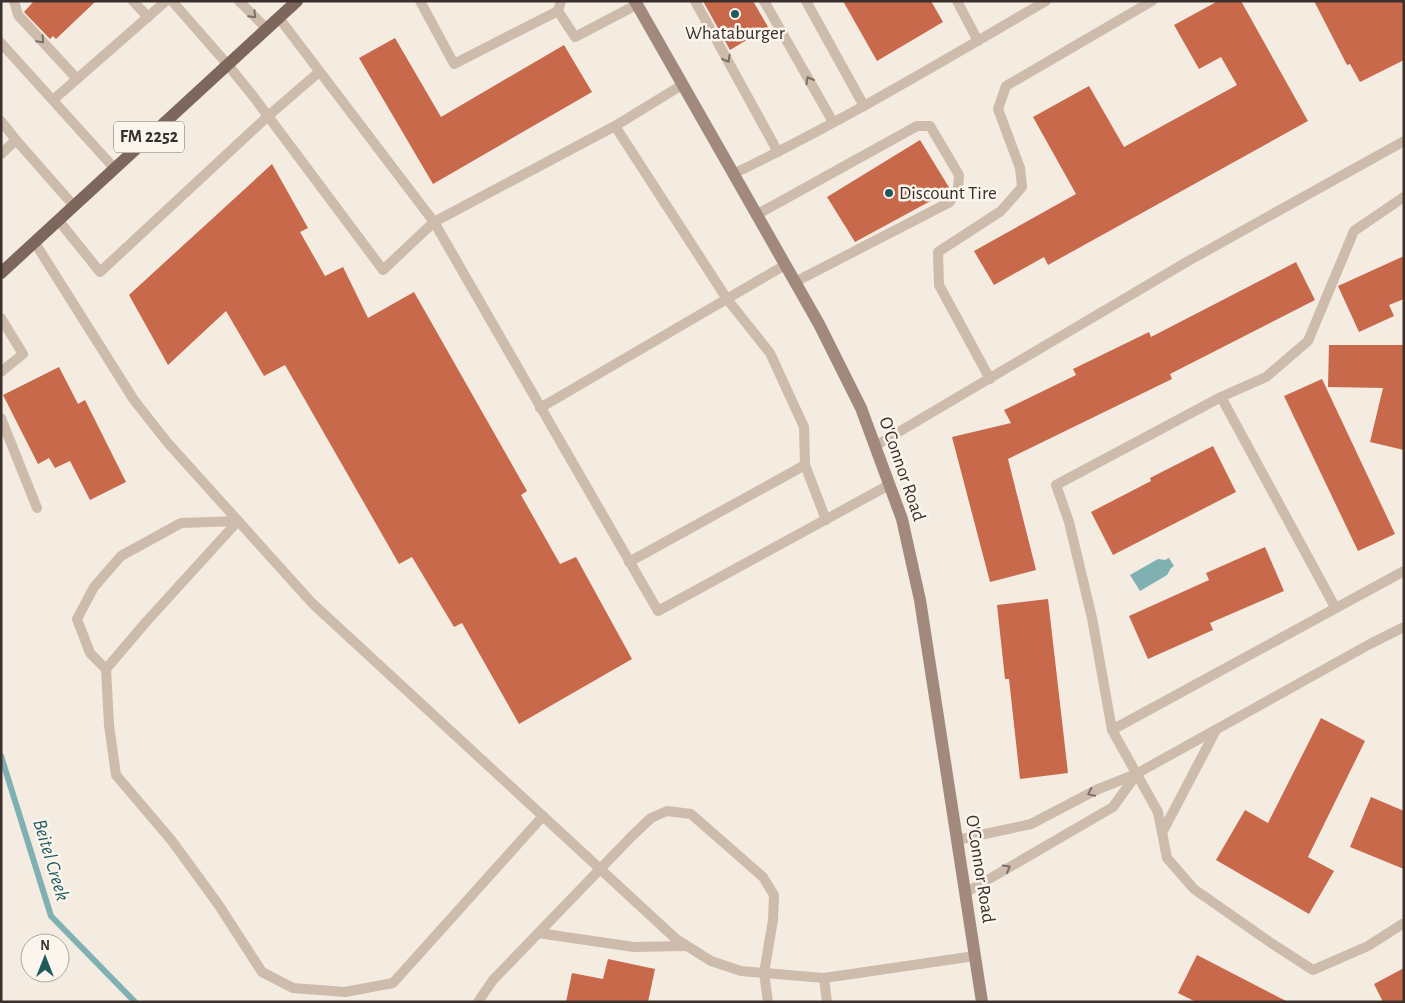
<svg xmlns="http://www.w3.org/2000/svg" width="1405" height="1003" font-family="'Alegreya Sans',sans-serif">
  <rect width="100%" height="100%" fill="#f4ebe1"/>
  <path fill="#7fb0b2" d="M 1169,558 L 1174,566 L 1171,568 L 1167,575 L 1140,591 L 1130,575 L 1158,559 L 1165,560 Z"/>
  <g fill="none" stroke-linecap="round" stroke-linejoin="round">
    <path stroke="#7fb0b2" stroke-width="6" d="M 1,756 L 51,916 L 135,1002"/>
  </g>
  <g fill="#c8694b">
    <path d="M 34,1 L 96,1 L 56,39 L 53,36 L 50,39 L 24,12 Z"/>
    <path d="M 703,1 L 753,1 L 768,27 L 730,50 Z"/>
    <path d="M 843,1 L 931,1 L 943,22 L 877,61 Z"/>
    <path d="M 1218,1 L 1241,1 L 1308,121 L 1048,265 L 1044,257 L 994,285 L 974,251 L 1076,194 L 1033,117 L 1089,86 L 1124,147 L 1237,85 L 1221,57 L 1199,69 L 1174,25 Z"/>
    <path d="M 1314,1 L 1404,1 L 1404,60 L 1360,82 L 1350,64 L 1347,65 Z"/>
    <path d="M 395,38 L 441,117 L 564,45 L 592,92 L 433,184 L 359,58 Z"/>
    <path d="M 920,140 L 950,189 L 949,191 L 855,242 L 827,197 Z"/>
    <path d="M 272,164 L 308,228 L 300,232 L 325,276 L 343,267 L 368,318 L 414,292 L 527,491 L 521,495 L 560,564 L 576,557 L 632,659 L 519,724 L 462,623 L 454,627 L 412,557 L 399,564 L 285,365 L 264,376 L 226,311 L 168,365 L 129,295 Z"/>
    <path d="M 1404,256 L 1404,299 L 1389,305 L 1394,316 L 1359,332 L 1338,286 Z"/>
    <path d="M 1296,262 L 1315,300 L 1170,374 L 1172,379 L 1008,459 L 1036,570 L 990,582 L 952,437 L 1011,423 L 1004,410 L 1076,375 L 1073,369 L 1149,332 L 1151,337 Z"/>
    <path d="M 1329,345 L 1404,345 L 1404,450 L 1370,442 L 1383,388 L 1328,387 Z"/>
    <path d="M 59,367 L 78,404 L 85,400 L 126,482 L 90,500 L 70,461 L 55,468 L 49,458 L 38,464 L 3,395 Z"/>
    <path d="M 1322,379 L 1395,534 L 1358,551 L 1284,396 Z"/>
    <path d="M 1213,446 L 1236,492 L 1113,555 L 1091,512 L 1151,481 L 1150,478 Z"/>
    <path d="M 1265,547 L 1284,591 L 1210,623 L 1213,630 L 1148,659 L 1129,616 L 1209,580 L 1206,573 Z"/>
    <path d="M 1048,599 L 1068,773 L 1020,779 L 1009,679 L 1005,679 L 997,605 Z"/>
    <path d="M 1321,718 L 1365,741 L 1308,857 L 1334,871 L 1309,914 L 1216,860 L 1245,810 L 1268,823 Z"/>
    <path d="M 1371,797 L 1404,811 L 1404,869 L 1350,847 Z"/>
    <path d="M 1197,955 L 1288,1002 L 1196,1002 L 1178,993 Z"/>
    <path d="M 608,959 L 655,969 L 648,1002 L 566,1002 L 572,973 L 603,979 Z"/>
    <path d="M 1404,968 L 1404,1002 L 1383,1002 L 1374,984 Z"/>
  </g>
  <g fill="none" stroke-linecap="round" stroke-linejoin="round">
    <g stroke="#cdbbac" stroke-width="10">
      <path d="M 14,1 L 18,15 L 77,79"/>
      <path d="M 133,1 L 148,17"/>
      <path d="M 172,1 L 228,65 L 253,96 L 383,270 L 434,222 L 615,126 L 682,85"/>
      <path d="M 239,1 L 267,29"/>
      <path d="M 420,1 L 454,64 L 558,11 L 575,37 L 636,5"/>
      <path d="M 695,1 L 778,152"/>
      <path d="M 764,1 L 833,122"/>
      <path d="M 806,1 L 864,106"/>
      <path d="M 957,1 L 978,41"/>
      <path d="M 558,11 L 561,1"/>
      <path d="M 279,18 L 434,222 L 658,611 L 889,485"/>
      <path d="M 1,43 L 115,169"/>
      <path d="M 53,100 L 166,1"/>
      <path d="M 1,121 L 16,140"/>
      <path d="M 615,126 L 727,299 L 770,353 L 804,427 L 805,465 L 826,520"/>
      <path d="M 1,154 L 16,140 L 74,206"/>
      <path d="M 733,174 C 841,122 943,61 1046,1"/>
      <path d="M 1404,197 L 1354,231 L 1308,341 L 1266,377 L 1221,397 L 1056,485 L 1069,522 L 1092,618 L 1112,730 L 1158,812 L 1167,858 L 1194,889 L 1271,943 L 1313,970 L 1368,946 L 1404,923"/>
      <path d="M 756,215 L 917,126 L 930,126 L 959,175 L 958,189 L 950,202 L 795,282"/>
      <path d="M 59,221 L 100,272 L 268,116 L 319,72"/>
      <path d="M 35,243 L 134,400 L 167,442 L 312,603 L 676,939 L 711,961 L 741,971 L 824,978 L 975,956"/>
      <path d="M 1,318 L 23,354 L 1,372"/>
      <path d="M 990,379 L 939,285 L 938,252 L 1001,211 L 1022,187 L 1020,168 L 998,109 L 1006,86 L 1152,1"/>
      <path d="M 1221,397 L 1335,607"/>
      <path d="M 540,408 L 785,265"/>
      <path d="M 1,418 L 37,508"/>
      <path d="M 875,446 L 1190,260 L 1404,141"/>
      <path d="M 238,521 L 181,523 L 121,556 L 94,587 L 77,619 L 90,653 L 106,669 L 109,725 L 116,775 L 172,841 L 218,904 L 262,972 L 293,988 L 345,992 L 393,983 L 543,816"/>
      <path d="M 629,562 L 805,465"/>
      <path d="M 106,669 L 146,622 L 238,521"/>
      <path d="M 1112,730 L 1404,571"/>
      <path d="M 1162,833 L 1216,730"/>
      <path d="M 957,840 L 1031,824 L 1096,790 L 1136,774 L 1370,644 L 1404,627"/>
      <path d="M 965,893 L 1113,807 L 1136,775"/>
      <path d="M 538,933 L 634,947 L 686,946"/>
      <path d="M 824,978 L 827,1002"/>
      <path d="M 478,1002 L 493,980 L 632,836 L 651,818 L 667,811 L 691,814 L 763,877 L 774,895 L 773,920 L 764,973 L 768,1002"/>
    </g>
    <path stroke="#a18a7d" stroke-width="12" d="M 635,1 L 819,324 L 861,408 L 902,519 L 920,600 L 982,1002"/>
    <path stroke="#7d675c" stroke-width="12" d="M 1,273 L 297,1"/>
  </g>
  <defs><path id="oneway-chevron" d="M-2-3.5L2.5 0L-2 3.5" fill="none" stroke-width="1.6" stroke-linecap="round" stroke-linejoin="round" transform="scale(1.25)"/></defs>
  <g stroke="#7d6f65">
    <use href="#oneway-chevron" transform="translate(253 15) rotate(46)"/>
    <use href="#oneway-chevron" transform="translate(41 40) rotate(47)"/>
    <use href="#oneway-chevron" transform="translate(727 59) rotate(61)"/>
    <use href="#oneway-chevron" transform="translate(809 80) rotate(-120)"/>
    <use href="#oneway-chevron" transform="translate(1091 793) rotate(154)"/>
    <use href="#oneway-chevron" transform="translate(1007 868) rotate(-30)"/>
  </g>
  <g fill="#1f5a5e" stroke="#fbf5ee" stroke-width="2">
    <circle cx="735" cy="14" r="5"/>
    <circle cx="889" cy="193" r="5"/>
  </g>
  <g text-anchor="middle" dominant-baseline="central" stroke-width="5" stroke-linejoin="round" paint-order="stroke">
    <rect fill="#fbf5ee" stroke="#756b66" stroke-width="1" x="114" y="121.5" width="70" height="31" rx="4"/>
    <g font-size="18" font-weight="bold" fill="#3b302b">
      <text x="149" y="137">FM 2252</text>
    </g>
    <g font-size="19" fill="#3b302b" stroke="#fbf5ee">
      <text x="735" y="33">Whataburger</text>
      <text x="899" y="193" text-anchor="start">Discount Tire</text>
    </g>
    <g font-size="19" fill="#3b302b" stroke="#fbf5ee">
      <text transform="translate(902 469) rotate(71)">O'Connor Road</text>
      <text transform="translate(980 869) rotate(81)">O'Connor Road</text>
    </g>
    <g font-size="20" font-style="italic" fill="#1f5a5e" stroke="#fbf5ee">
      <text transform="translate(51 860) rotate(73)">Beitel Creek</text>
    </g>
  </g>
  <rect width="1405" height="1003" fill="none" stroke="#3b302b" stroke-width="5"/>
  <g transform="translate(45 958)"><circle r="24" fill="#fbf5ee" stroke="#aea6a0"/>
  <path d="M0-4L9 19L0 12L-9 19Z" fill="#1f5a5e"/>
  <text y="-8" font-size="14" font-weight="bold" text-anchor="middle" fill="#3b302b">N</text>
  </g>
</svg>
